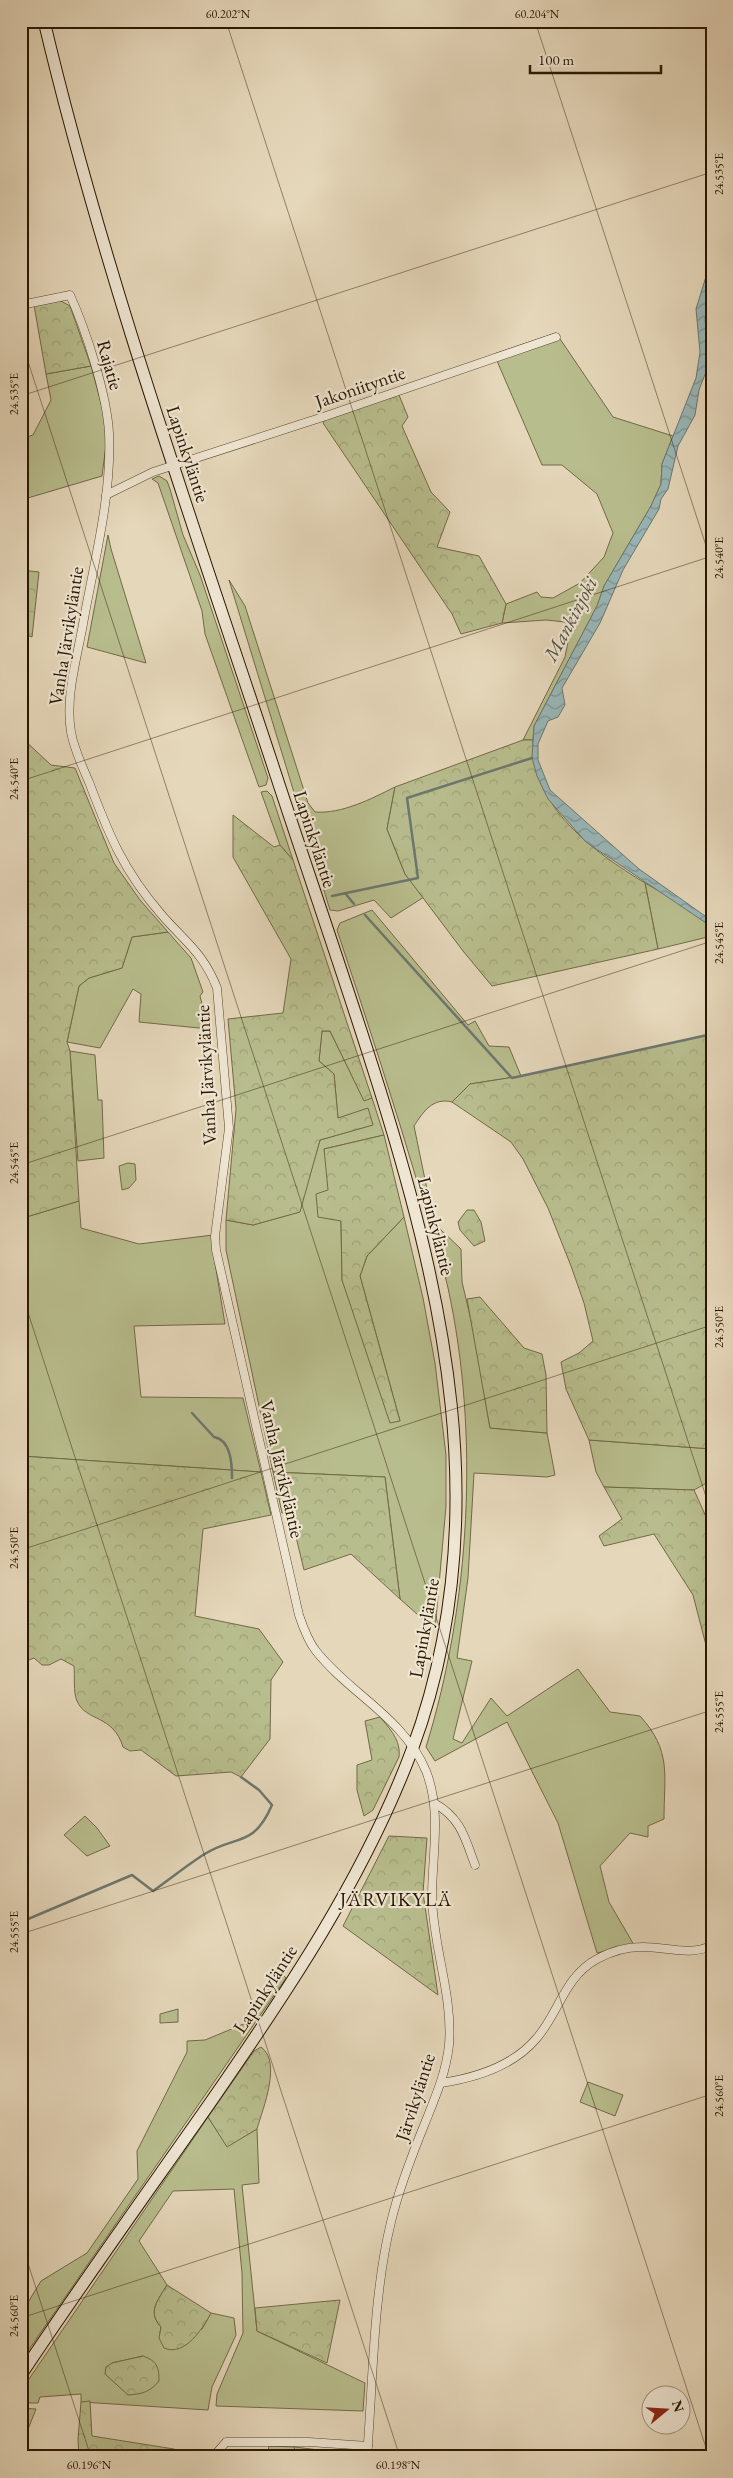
<svg xmlns="http://www.w3.org/2000/svg" width="733" height="2478" font-family="'EB Garamond',serif">
  <defs>
    <pattern id="forest-crowns" width="20" height="18" patternUnits="userSpaceOnUse" patternTransform="scale(1.25)"><rect width="20" height="18" fill="#b8bd8d"/><path d="M2 6a3 3 0 1 1 6 0M12 15a3 3 0 1 1 6 0" fill="none" stroke="#9ea278"/></pattern>
    <pattern id="water-waves" width="16" height="10" patternUnits="userSpaceOnUse" patternTransform="scale(1.25)"><rect width="16" height="10" fill="#99b7b9"/><path d="M0 5q4-4 8 0t8 0" fill="none" stroke="#7d9494"/></pattern>
  </defs>
  <rect width="100%" height="100%" fill="#e5d7ba"/>
  <filter id="stains"><feTurbulence type="fractalNoise" baseFrequency=".004" numOctaves="4"/><feColorMatrix values="0 0 0 0 .2 0 0 0 0 .09 0 0 0 0 .02 0 0 0 .5 -.17"/></filter>
  <radialGradient id="worn" r=".72"><stop offset=".6" stop-color="#630" stop-opacity="0"/><stop offset="1" stop-color="#630" stop-opacity=".3"/></radialGradient>
  <g fill="#b8bd8d" stroke="#716a46" fill-rule="evenodd">
    <path d="M 556,333 L 613,417 L 673,436 L 662,464 L 661,484 L 651,506 L 604,586 L 597,606 L 534,726 L 533,740 L 523,740 L 565,657 L 570,632 L 565,622 L 546,620 L 502,623 L 506,604 L 537,592 L 541,597 L 553,598 L 580,583 L 604,557 L 613,533 L 597,494 L 562,465 L 542,465 L 494,354 Z"/>
    <path d="M 91,366 L 105,418 L 106,445 L 102,476 L 21,500 L 21,439 L 33,435 L 51,400 L 46,374 Z"/>
    <path d="M 159,476 L 167,481 L 170,489 L 183,535 L 200,575 L 268,778 L 266,785 L 259,787 L 205,634 L 202,611 L 158,483 L 152,479 Z"/>
    <path d="M 108,535 L 111,549 L 146,663 L 87,647 Z"/>
    <path d="M 229,580 L 245,606 L 308,803 L 315,812 C 342,814 371,799 395,787 L 387,829 L 405,874 L 424,897 L 391,918 L 374,900 L 338,911 L 330,910 Z"/>
    <path d="M 267,791 L 272,796 L 293,860 L 280,845 L 261,792 Z"/>
    <path d="M 645,883 L 678,902 L 712,927 L 712,936 L 658,949 Z"/>
    <path d="M 372,910 L 468,1025 L 475,1021 L 489,1046 L 509,1047 L 521,1076 L 470,1084 L 452,1102 C 433,1097 423,1112 414,1126 L 429,1199 L 440,1229 L 461,1249 L 462,1282 L 476,1341 L 490,1428 L 547,1433 L 555,1475 L 547,1477 L 474,1473 L 468,1578 L 457,1658 L 472,1661 L 453,1739 L 462,1743 L 491,1698 L 507,1716 L 578,1669 L 610,1712 L 640,1716 C 672,1751 664,1775 664,1819 L 648,1826 L 648,1837 L 630,1833 L 600,1866 L 609,1902 L 634,1945 L 597,1953 L 558,1823 L 507,1722 L 435,1761 L 426,1747 C 470,1605 480,1435 448,1288 C 441,1256 429,1223 420,1191 C 394,1103 366,1017 337,930 L 340,923 Z"/>
    <path d="M 168,932 L 191,958 L 203,992 L 200,996 L 206,1020 L 204,1026 L 199,1028 L 139,1022 L 141,994 L 133,989 L 100,1048 L 67,1042 L 79,986 L 89,978 L 122,968 L 132,937 Z"/>
    <path d="M 322,1031 L 330,1031 L 364,1100 L 372,1098 L 384,1135 L 324,1149 L 341,1221 L 342,1280 L 400,1421 L 360,1276 L 367,1256 L 404,1217 L 423,1298 L 435,1363 L 446,1455 L 446,1506 L 435,1630 L 400,1599 L 385,1477 L 273,1472 L 226,1250 L 226,1220 L 253,1225 L 299,1212 L 320,1140 L 372,1125 L 338,1118 L 334,1074 L 319,1061 Z"/>
    <path d="M 70,1051 L 95,1055 L 98,1100 L 102,1100 L 104,1158 L 78,1161 Z"/>
    <path d="M 128,1163 L 135,1164 L 136,1180 L 129,1188 L 122,1190 L 119,1166 Z"/>
    <path d="M 79,1201 L 81,1228 L 139,1244 L 213,1235 L 213,1251 L 225,1324 L 134,1326 L 141,1397 L 243,1398 L 261,1472 L 21,1456 L 21,1221 L 23,1218 Z"/>
    <path d="M 589,1440 L 712,1449 L 712,1480 L 694,1490 L 604,1487 L 596,1472 Z"/>
    <path d="M 85,1816 L 97,1828 L 110,1846 L 87,1856 L 64,1835 Z"/>
    <path d="M 280,1972 L 286,1978 L 21,2361 L 21,2314 L 41,2281 L 87,2253 L 138,2179 L 137,2151 L 187,2052 L 187,2041 L 205,2040 L 246,2023 Z"/>
    <path d="M 178,2009 L 178,2022 L 160,2023 L 160,2014 Z"/>
    <path d="M 588,2082 L 623,2095 L 615,2116 L 580,2102 Z"/>
    <path d="M 208,2117 L 227,2146 L 257,2129 L 259,2183 L 242,2185 L 257,2331 L 365,2383 L 363,2411 L 216,2406 L 217,2394 L 243,2333 L 242,2273 L 234,2189 L 173,2191 L 139,2241 L 167,2285 C 158,2300 147,2312 161,2327 L 160,2333 L 202,2329 L 211,2313 L 234,2318 L 236,2335 L 212,2387 L 208,2410 L 81,2402 L 81,2394 L 40,2397 L 38,2403 L 21,2403 L 21,2391 L 31,2376 ZM 143,2356 L 117,2384 L 105,2374 L 112,2363 Z"/>
    <path d="M 21,2408 L 36,2409 L 21,2447 Z"/>
    <path d="M 269,2446 L 295,2447 L 298,2457 L 253,2457 L 267,2456 Z"/>
  </g>
  <g fill="url(#forest-crowns)" stroke="#716a46">
    <path d="M 59,300 L 70,306 L 91,366 L 46,374 L 34,305 Z"/>
    <path d="M 399,395 L 408,417 L 402,426 L 431,492 L 450,512 L 437,547 L 479,556 L 506,604 L 502,623 L 461,634 L 452,614 L 323,423 L 326,419 Z"/>
    <path d="M 21,570 L 39,572 L 32,637 L 21,633 Z"/>
    <path d="M 21,737 L 51,765 L 75,768 L 114,863 L 140,900 L 168,932 L 132,937 L 122,968 L 89,978 L 79,986 L 67,1042 L 70,1051 L 79,1201 L 23,1218 L 21,1221 Z"/>
    <path d="M 523,740 L 533,740 C 530,806 594,852 645,883 L 658,949 L 492,986 L 463,951 L 405,874 L 387,829 L 395,787 Z"/>
    <path d="M 233,815 L 274,847 L 280,845 L 293,860 L 372,1098 L 364,1101 L 330,1031 L 322,1031 L 319,1061 L 334,1074 L 338,1118 L 368,1108 L 373,1125 L 320,1140 L 300,1212 L 253,1225 L 226,1220 L 236,1109 L 228,1019 L 283,1013 L 291,959 L 233,857 Z"/>
    <path d="M 712,1034 L 712,1449 L 589,1440 L 566,1389 L 561,1362 L 579,1353 L 593,1341 L 584,1303 L 571,1266 L 548,1208 L 523,1159 L 511,1142 L 452,1102 L 470,1084 L 521,1076 Z"/>
    <path d="M 384,1135 L 404,1217 L 367,1256 L 360,1276 L 400,1421 L 390,1423 L 342,1280 L 341,1221 L 318,1217 L 316,1194 L 328,1190 L 324,1149 Z"/>
    <path d="M 467,1210 L 474,1210 L 481,1222 L 485,1241 L 474,1246 L 460,1230 L 458,1222 Z"/>
    <path d="M 480,1297 L 524,1348 L 542,1354 L 546,1375 L 547,1433 L 490,1428 L 467,1299 Z"/>
    <path d="M 21,1456 L 261,1472 L 271,1515 L 203,1529 L 195,1616 L 259,1629 L 283,1662 L 271,1680 L 270,1739 L 241,1777 L 231,1772 L 176,1776 L 141,1750 L 130,1751 L 123,1747 C 113,1714 86,1722 77,1701 C 73,1692 75,1676 74,1666 L 61,1659 L 49,1665 L 42,1665 L 34,1658 L 21,1663 Z"/>
    <path d="M 273,1472 L 385,1477 L 400,1599 L 351,1554 L 304,1570 L 290,1512 L 282,1513 Z"/>
    <path d="M 604,1487 L 694,1490 L 712,1530 L 712,1655 L 707,1649 L 693,1595 L 654,1534 L 604,1546 L 599,1536 L 622,1519 Z"/>
    <path d="M 380,1717 C 390,1729 401,1740 399,1757 L 373,1810 L 364,1816 L 357,1790 L 357,1765 L 372,1760 L 365,1721 Z"/>
    <path d="M 389,1836 L 427,1838 L 423,1893 L 438,1995 L 343,1926 Z"/>
    <path d="M 261,2047 C 282,2062 263,2108 257,2129 L 227,2147 L 208,2117 L 254,2051 Z"/>
    <path d="M 167,2285 L 211,2313 C 203,2328 185,2357 164,2348 L 159,2338 L 161,2327 C 147,2312 158,2300 167,2285 Z"/>
    <path d="M 340,2300 L 327,2363 L 257,2331 L 255,2308 Z"/>
    <path d="M 143,2356 C 157,2361 159,2367 159,2381 C 150,2392 142,2394 128,2395 L 105,2374 L 106,2367 L 112,2363 Z"/>
    <path d="M 90,2401 L 92,2436 L 174,2449 L 191,2457 L 79,2457 L 78,2439 L 81,2402 Z"/>
    <path d="M 294,2447 L 295,2447 L 358,2455 L 357,2457 L 297,2457 Z"/>
  </g>
  <path fill="url(#water-waves)" stroke="#6d776f" d="M 712,257 L 712,288 L 705,318 L 709,364 L 699,390 L 695,415 L 678,446 L 668,489 L 661,499 L 659,509 L 623,570 L 600,623 L 562,688 L 565,705 L 558,717 L 548,721 L 538,744 L 538,760 L 550,790 L 639,869 L 712,921 L 712,927 L 586,842 L 548,799 L 537,776 L 532,758 L 534,726 L 597,606 L 604,586 L 651,506 L 661,484 L 662,464 L 696,378 L 700,352 L 696,309 Z"/>
  <g fill="none" stroke-linecap="round" stroke-linejoin="round">
    <g stroke="#6d776f" stroke-width="2.5">
      <path d="M 345,893 L 354,904"/>
      <path d="M 332,896 L 418,878 L 407,798 L 532,758"/>
      <path d="M 365,915 L 512,1078 L 712,1034"/>
      <path d="M 192,1413 L 214,1437 C 231,1440 232,1464 232,1478"/>
      <path d="M 21,1922 L 132,1875 L 153,1891 C 170,1879 186,1866 203,1855 C 235,1834 253,1849 272,1805 L 259,1790 L 241,1777"/>
    </g>
    <g stroke="#59472e" stroke-width="9">
      <g id="minor">
        <path d="M 21,305 L 70,295 C 86,330 107,395 109,433 C 112,496 94,562 83,624 C 77,658 65,697 71,732 C 74,749 82,766 89,782 C 109,835 123,870 161,914 C 184,941 203,952 217,988 L 229,1128 L 215,1236 L 216,1250 L 299,1615 C 303,1627 308,1641 316,1651 C 350,1694 404,1718 426,1771 C 442,1812 432,1855 432,1897 C 433,1947 453,1995 449,2045 C 446,2073 435,2098 425,2123 C 412,2155 399,2188 391,2222 C 373,2295 373,2382 367,2457"/>
        <path d="M 106,495 L 153,472 L 326,416 L 556,337"/>
        <path d="M 434,1803 C 461,1818 465,1838 475,1865"/>
        <path d="M 441,2083 C 474,2078 513,2066 536,2039 C 559,2013 564,1977 597,1959 C 610,1952 626,1947 641,1947 C 663,1946 692,1957 712,1945"/>
        <path d="M 213,2457 L 226,2442 L 309,2442 L 368,2446"/>
      </g>
    </g>
    <g stroke="#2a1700" stroke-width="13">
      <path id="secondary" d="M 21,2375 C 82,2283 147,2193 210,2103 C 287,1992 364,1878 412,1750 C 498,1519 444,1291 372,1065 C 340,964 305,864 272,763 C 191,518 104,273 44,21"/>
    </g>
    <use href="#minor" stroke="#eee5d2" stroke-width="8"/>
    <use href="#secondary" stroke="#eee5d2" stroke-width="11"/>
  </g>
  <path fill="none" stroke="#2a1700" stroke-width="1" stroke-opacity="0.45" d="M 226,21 L 712,1515M 535,21 L 712,564M 21,340 L 709,2457M 21,396 L 712,172M 21,781 L 712,556M 21,1165 L 712,941M 21,1291 L 400,2457M 21,1550 L 712,1325M 21,1934 L 712,1710M 21,2242 L 91,2457M 21,2318 L 712,2094"/>
  <g text-anchor="middle" dominant-baseline="central" stroke-width="4.5" stroke-linejoin="round" paint-order="stroke">
    <g font-size="19" fill="#2a1700" stroke="#eee5d2">
      <text transform="translate(110 365) rotate(74)">Rajatie</text>
      <text transform="translate(360 387) rotate(-19)">Jakoniityntie</text>
      <text transform="translate(188 454) rotate(72)">Lapinkyläntie</text>
      <text transform="translate(66 636) rotate(-81)">Vanha Järvikyläntie</text>
      <text transform="translate(315 839) rotate(72)">Lapinkyläntie</text>
      <text transform="translate(206 1075) rotate(-93)">Vanha Järvikyläntie</text>
      <text transform="translate(436 1226) rotate(76)">Lapinkyläntie</text>
      <text transform="translate(282 1469) rotate(77)">Vanha Järvikyläntie</text>
      <text transform="translate(424 1628) rotate(-80)">Lapinkyläntie</text>
      <text transform="translate(265 1989) rotate(-57)">Lapinkyläntie</text>
      <text transform="translate(415 2097) rotate(-72)">Järvikyläntie</text>
    </g>
    <g font-size="20" font-style="italic" fill="#514f41" stroke="#eee5d2">
      <text transform="translate(570 619) rotate(-62)">Mankinjoki</text>
    </g>
    <g font-size="20" letter-spacing="1" fill="#2a1700" stroke="#eee5d2">
      <text x="396" y="1899">JÄRVIKYLÄ</text>
    </g>
  </g>
  <rect width="733" height="2478" fill="none" stroke="#e5d7ba" stroke-width="55"/>
  <g transform="translate(666 2410) rotate(72)"><circle r="24" fill="#eee5d2" stroke="#a0937e"/>
  <path d="M0-4L9 19L0 12L-9 19Z" fill="#8f2418"/>
  <text y="-8" font-size="14" font-weight="bold" text-anchor="middle" fill="#2a1700">N</text>
  </g>
  <path d="M530 65v8h131v-8" fill="none" stroke="#2a1700" stroke-width="2.5"/>
  <text x="538" y="65" font-size="15" fill="#2a1700" stroke="#eee5d2" stroke-width="4" paint-order="stroke">100 m</text>
  <rect x="28" y="28" width="678" height="2422" fill="none" stroke="#2a1700" stroke-width="2"/>
  <g font-size="12" text-anchor="middle" fill="#2a1700">
    <text x="228" y="18">60.202°N</text>
    <text x="537" y="18">60.204°N</text>
    <text transform="translate(719 174) rotate(-90)" y="4">24.535°E</text>
    <text transform="translate(14 394) rotate(-90)" y="4">24.535°E</text>
    <text transform="translate(719 558) rotate(-90)" y="4">24.540°E</text>
    <text transform="translate(14 779) rotate(-90)" y="4">24.540°E</text>
    <text transform="translate(719 943) rotate(-90)" y="4">24.545°E</text>
    <text transform="translate(14 1163) rotate(-90)" y="4">24.545°E</text>
    <text transform="translate(719 1327) rotate(-90)" y="4">24.550°E</text>
    <text transform="translate(14 1548) rotate(-90)" y="4">24.550°E</text>
    <text transform="translate(719 1712) rotate(-90)" y="4">24.555°E</text>
    <text transform="translate(14 1932) rotate(-90)" y="4">24.555°E</text>
    <text transform="translate(719 2096) rotate(-90)" y="4">24.560°E</text>
    <text transform="translate(14 2316) rotate(-90)" y="4">24.560°E</text>
    <text x="89" y="2469">60.196°N</text>
    <text x="398" y="2469">60.198°N</text>
  </g>
  <rect width="100%" height="100%" filter="url(#stains)"/>
  <rect width="100%" height="100%" fill="url(#worn)"/>
</svg>
